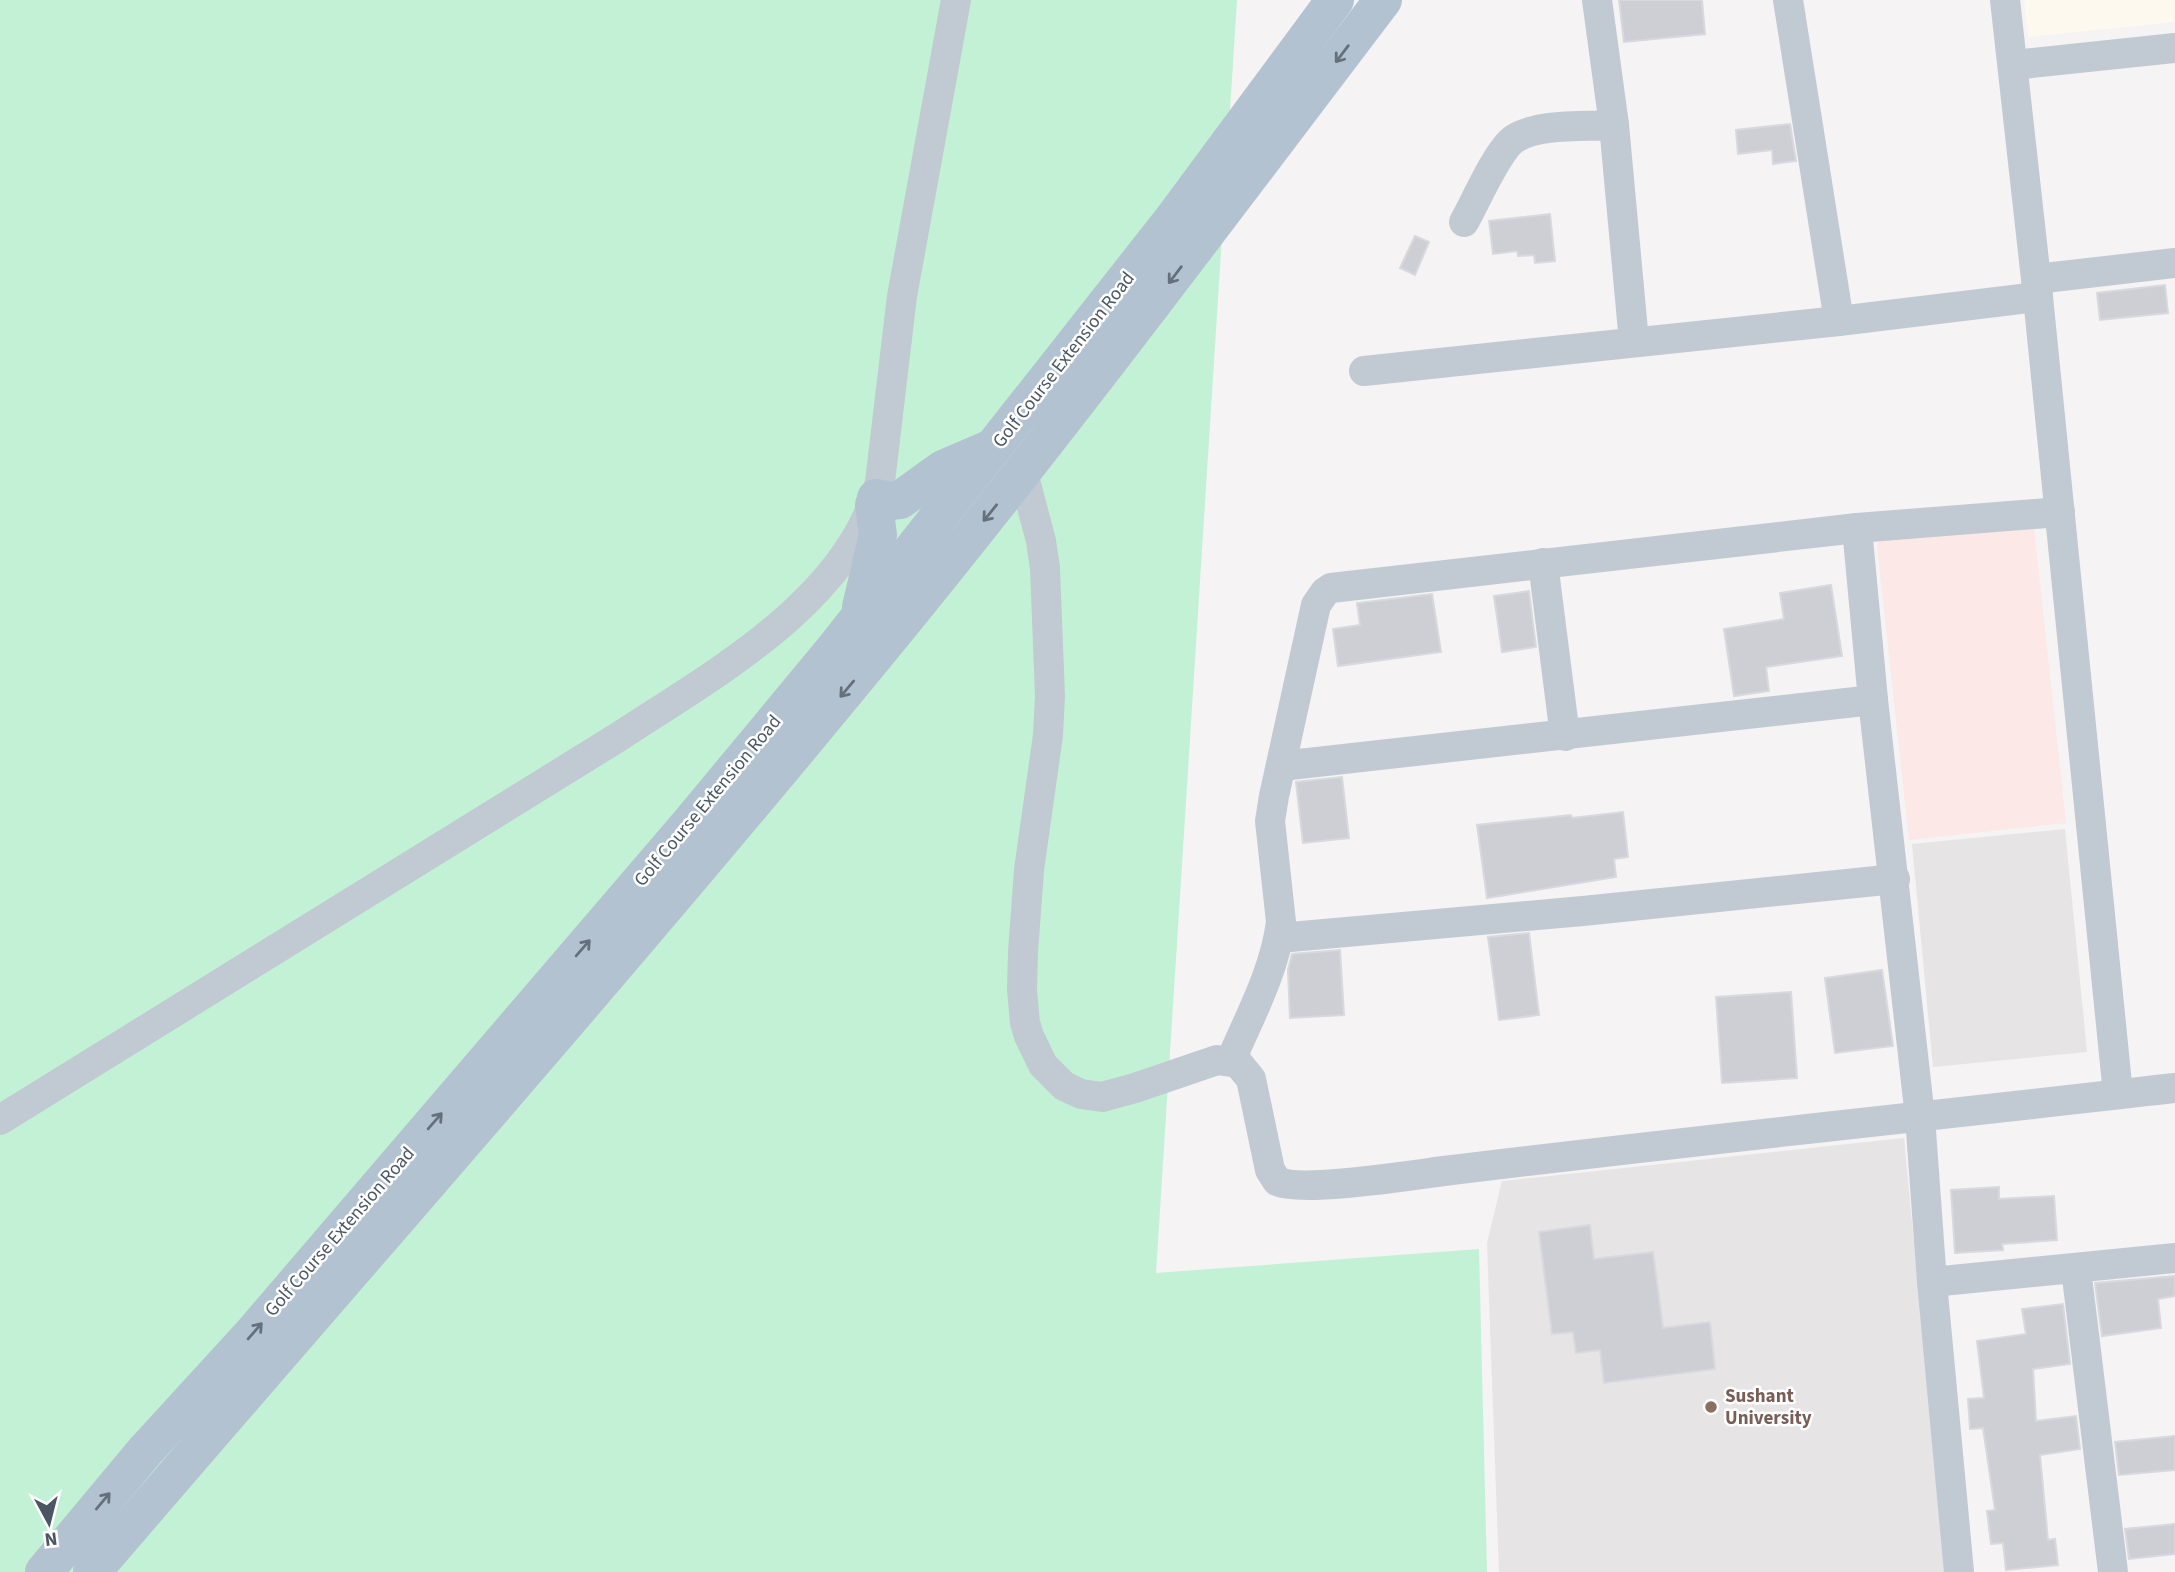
<svg xmlns="http://www.w3.org/2000/svg" width="2175" height="1572" font-family="'Source Sans 3',sans-serif">
  <rect width="100%" height="100%" fill="#f5f3f3"/>
  <path fill="#fdf9ef" d="M 2024,0 L 2175,0 L 2175,22 L 2028,37 Z"/>
  <g fill="#e6e4e5">
    <path d="M 2065,829 L 2087,1052 L 1933,1067 L 1912,844 Z"/>
    <path d="M 1904,1138 L 1945,1572 L 1499,1572 L 1487,1243 L 1502,1181 Z"/>
  </g>
  <path fill="#fce8e6" d="M 2033,519 L 2066,823 L 1909,840 L 1876,536 Z"/>
  <path fill="#c3f1d5" d="M 0,0 L 1237,0 L 1156,1273 L 1479,1249 L 1487,1572 L 0,1572 Z"/>
  <g fill="#cdcfd5" stroke="#d7d9de" stroke-width="2">
    <path d="M 1619,0 L 1702,0 L 1705,34 L 1624,42 Z"/>
    <path d="M 1790,124 L 1796,161 L 1773,164 L 1772,150 L 1738,154 L 1736,130 Z"/>
    <path d="M 1550,214 L 1555,261 L 1535,263 L 1534,255 L 1518,256 L 1517,251 L 1493,254 L 1489,221 Z"/>
    <path d="M 1415,236 L 1429,242 L 1415,275 L 1400,268 Z"/>
    <path d="M 2165,285 L 2168,313 L 2100,320 L 2097,293 Z"/>
    <path d="M 1831,585 L 1842,656 L 1766,667 L 1769,691 L 1734,696 L 1724,629 L 1784,619 L 1780,593 Z"/>
    <path d="M 1529,591 L 1536,647 L 1502,652 L 1494,596 Z"/>
    <path d="M 1432,594 L 1441,652 L 1338,666 L 1333,629 L 1360,625 L 1357,603 Z"/>
    <path d="M 1342,777 L 1349,838 L 1303,843 L 1296,782 Z"/>
    <path d="M 1623,812 L 1628,857 L 1614,859 L 1616,877 L 1487,898 L 1477,825 L 1571,815 L 1572,818 Z"/>
    <path d="M 1529,933 L 1539,1015 L 1499,1020 L 1488,937 Z"/>
    <path d="M 1340,950 L 1344,1015 L 1290,1018 L 1288,970 L 1292,954 Z"/>
    <path d="M 1882,970 L 1893,1046 L 1835,1053 L 1825,978 Z"/>
    <path d="M 1791,992 L 1797,1078 L 1722,1083 L 1716,997 Z"/>
    <path d="M 1999,1187 L 1999,1199 L 2054,1196 L 2057,1240 L 2002,1244 L 2003,1250 L 1955,1253 L 1951,1190 Z"/>
    <path d="M 1590,1225 L 1594,1259 L 1653,1252 L 1663,1328 L 1710,1322 L 1715,1369 L 1604,1383 L 1600,1350 L 1576,1353 L 1573,1332 L 1552,1334 L 1539,1232 Z"/>
    <path d="M 2175,1276 L 2175,1296 L 2158,1299 L 2161,1328 L 2102,1336 L 2095,1283 Z"/>
    <path d="M 2063,1304 L 2070,1364 L 2033,1369 L 2036,1421 L 2076,1416 L 2080,1449 L 2040,1455 L 2048,1540 L 2055,1539 L 2058,1565 L 2006,1570 L 2003,1543 L 1991,1544 L 1987,1511 L 1995,1510 L 1983,1428 L 1970,1429 L 1968,1399 L 1984,1398 L 1977,1341 L 2026,1334 L 2022,1309 Z"/>
    <path d="M 2175,1436 L 2175,1470 L 2119,1475 L 2115,1442 Z"/>
    <path d="M 2175,1524 L 2175,1554 L 2129,1559 L 2125,1529 Z"/>
  </g>
  <g fill="none" stroke-linecap="round" stroke-linejoin="round">
    <g stroke="#c1cad2" stroke-width="30">
      <path d="M 1597,0 L 1614,125 L 1634,342"/>
      <path d="M 1788,0 L 1839,321"/>
      <path d="M 2005,0 L 2038,297 L 2118,1094"/>
      <path d="M 2013,65 L 2175,48"/>
      <path d="M 1464,222 C 1475,203 1497,151 1514,139 C 1538,123 1585,127 1614,125"/>
      <path d="M 2036,279 L 2175,263"/>
      <path d="M 1364,371 L 1839,321 L 2038,297"/>
      <path d="M 1023,473 L 1041,541 L 1045,568 L 1050,696 L 1048,735 L 1029,870 L 1023,952 L 1022,990 L 1025,1023 L 1029,1036 L 1043,1065 L 1064,1086 L 1081,1094 L 1102,1097 L 1135,1088 L 1217,1060 L 1238,1063 L 1251,1079 L 1270,1170 L 1277,1181 C 1299,1193 1413,1175 1444,1171 C 1687,1141 1931,1116 2175,1088"/>
      <path d="M 1857,528 L 1873,700 L 1920,1117 L 1932,1282 L 1959,1572"/>
      <path d="M 1543,563 L 1565,736"/>
      <path d="M 1281,766 L 1873,700"/>
      <path d="M 1279,938 L 1583,911 L 1895,879"/>
      <path d="M 1231,1060 C 1250,1016 1275,970 1281,922 L 1270,821 L 1274,796 L 1316,605 L 1325,592 L 1331,588 L 1857,528 L 2060,512"/>
      <path d="M 0,1120 L 620,736 C 716,673 849,600 880,482 L 902,296 L 956,0"/>
      <path d="M 2076,1269 L 2113,1572"/>
      <path d="M 1932,1282 L 2175,1258"/>
    </g>
    <g stroke="#b3c2d1" stroke-width="38">
      <path d="M 876,498 L 891,501 L 900,500 L 943,469 L 992,448"/>
      <path d="M 861,607 L 878,535 L 874,505"/>
      <path d="M 44,1572 L 145,1451 L 253,1333 L 690,823 L 832,652 L 1173,219 L 1335,0"/>
      <path d="M 92,1572 C 356,1264 625,961 882,647 C 1055,436 1218,217 1383,0"/>
    </g>
  </g>
  <defs><path id="oneway-shaft" d="M-6 0H5M1.5-3L5.5 0L1.5 3" fill="none" stroke-width="1.6" stroke-linecap="round" stroke-linejoin="round" transform="scale(1.75)"/></defs>
  <g stroke="#64717d">
    <use href="#oneway-shaft" transform="translate(1342 54) rotate(127)"/>
    <use href="#oneway-shaft" transform="translate(1175 275) rotate(127)"/>
    <use href="#oneway-shaft" transform="translate(990 513) rotate(129)"/>
    <use href="#oneway-shaft" transform="translate(847 689) rotate(130)"/>
    <use href="#oneway-shaft" transform="translate(583 948) rotate(-49)"/>
    <use href="#oneway-shaft" transform="translate(435 1121) rotate(-49)"/>
    <use href="#oneway-shaft" transform="translate(255 1331) rotate(-49)"/>
    <use href="#oneway-shaft" transform="translate(103 1501) rotate(-50)"/>
  </g>
  <circle fill="#8d6e63" stroke="#fff" stroke-width="2.5" cx="1711" cy="1407" r="7"/>
  <g text-anchor="middle" dominant-baseline="central" stroke-width="5" stroke-linejoin="round" paint-order="stroke">
    <g font-size="19" fill="#4a5661" stroke="#fff">
      <text transform="translate(1064 360) rotate(-52)">Golf Course Extension Road</text>
      <text transform="translate(708 801) rotate(-50)">Golf Course Extension Road</text>
      <text transform="translate(340 1232) rotate(-49)">Golf Course Extension Road</text>
    </g>
    <g font-size="19" font-weight="bold" fill="#785e54" stroke="#fff" text-anchor="start">
      <text x="1725" y="1396">Sushant<tspan x="1725" dy="22">University</tspan></text>
    </g>
  </g>
  <g transform="translate(49 1523) rotate(173)" stroke="#ffffff" stroke-width="5" paint-order="stroke">
  <path d="M0-5L12 26L0 18L-12 26Z" fill="#4a5661"/>
  <text y="-10" font-size="19" font-weight="bold" text-anchor="middle" fill="#4a5661">N</text>
  </g>
</svg>
